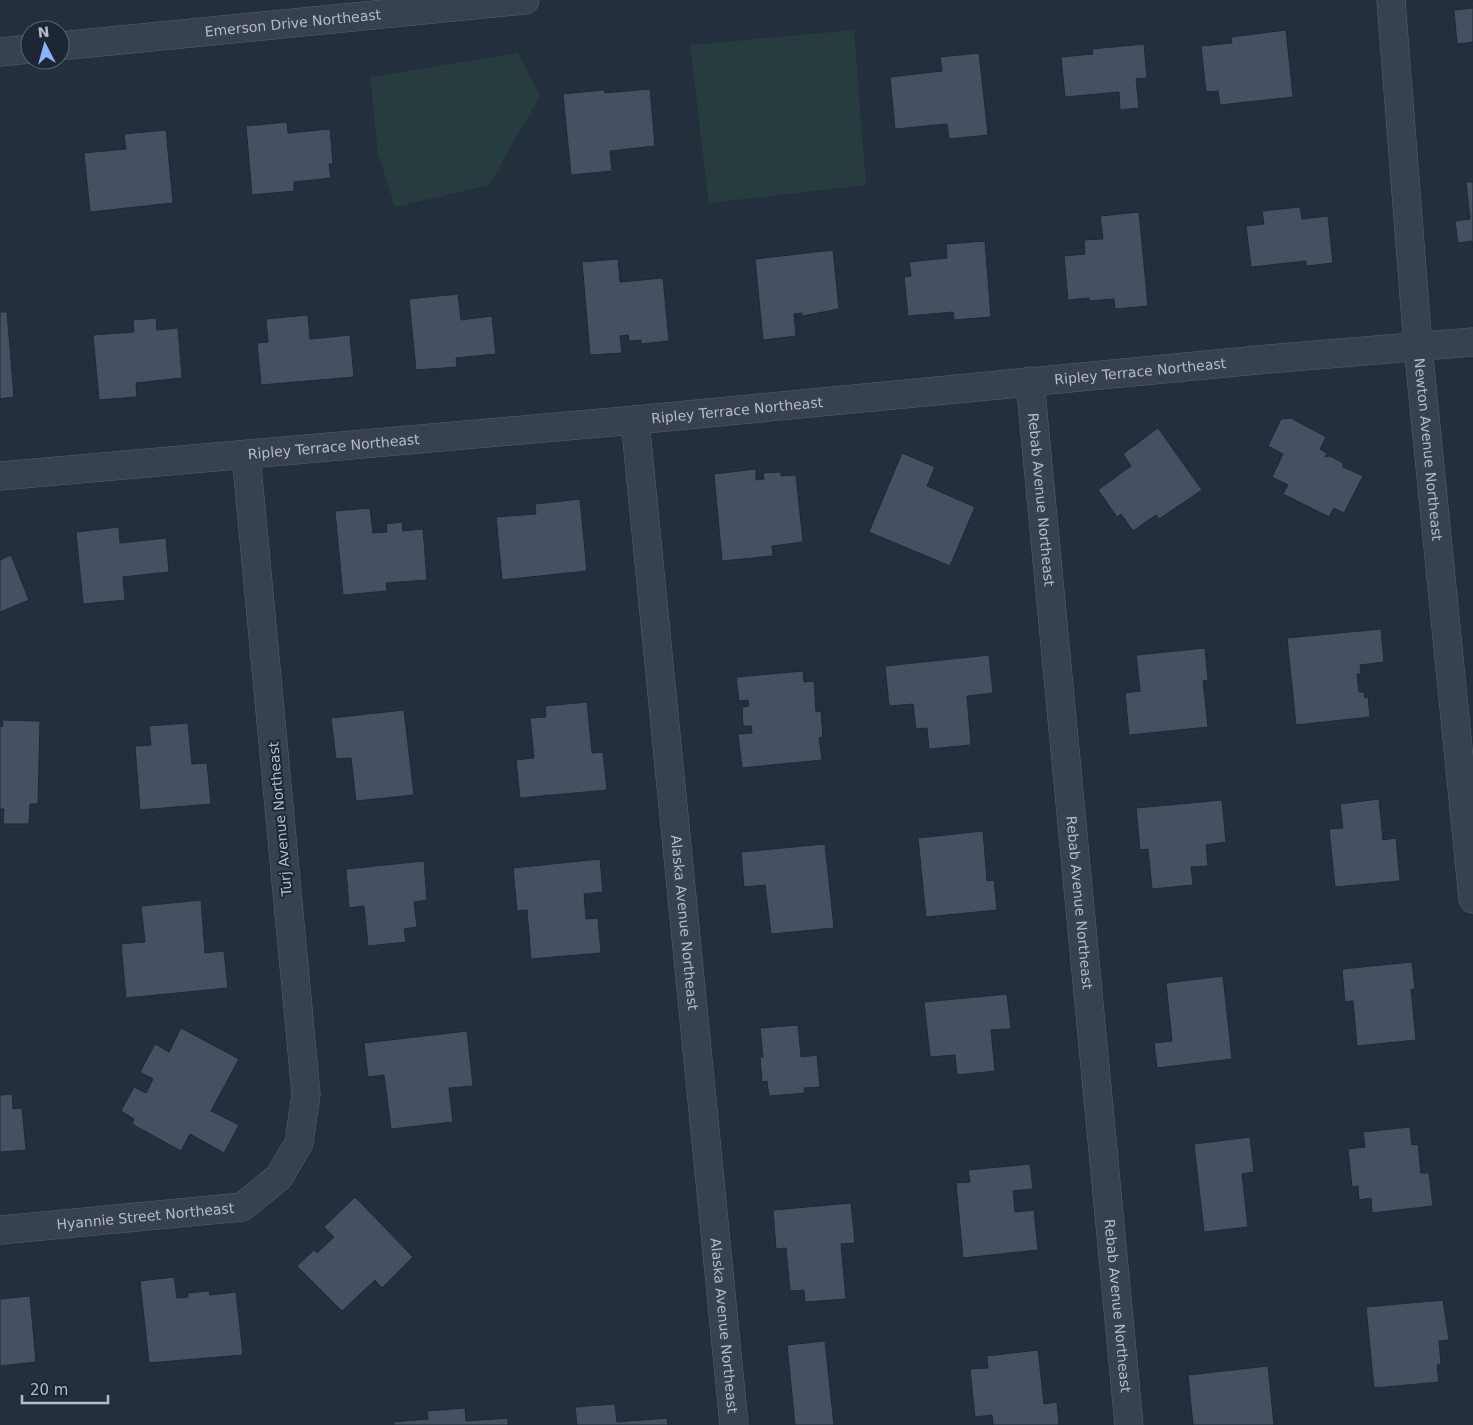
<svg xmlns="http://www.w3.org/2000/svg" width="1473" height="1425" font-family="'DejaVu Sans',sans-serif">
  <rect width="100%" height="100%" fill="#242f3e"/>
  <g fill="#263c3f">
    <path d="M 854,30 L 866,185 L 709,203 L 690,45 Z"/>
    <path d="M 518,53 L 540,96 L 489,185 L 395,207 L 378,154 L 370,77 Z"/>
  </g>
  <g fill="#455162" stroke="#1f2835">
    <path d="M 1473,8 L 1473,42 L 1457,44 L 1454,10 Z"/>
    <path d="M 1286,30 L 1293,97 L 1220,105 L 1218,91 L 1206,92 L 1201,46 L 1232,43 L 1231,37 Z"/>
    <path d="M 1144,44 L 1147,78 L 1136,79 L 1139,108 L 1120,110 L 1119,92 L 1065,97 L 1061,57 L 1093,54 L 1092,49 Z"/>
    <path d="M 979,53 L 988,135 L 949,139 L 947,124 L 895,129 L 890,77 L 942,71 L 940,57 Z"/>
    <path d="M 650,89 L 655,146 L 610,151 L 612,171 L 571,175 L 563,94 L 604,90 L 605,93 Z"/>
    <path d="M 287,122 L 288,133 L 330,129 L 333,164 L 329,164 L 331,178 L 294,182 L 294,191 L 252,195 L 246,126 Z"/>
    <path d="M 166,130 L 173,203 L 90,212 L 84,153 L 126,149 L 124,134 Z"/>
    <path d="M 1466,182 L 1473,182 L 1473,248 L 1472,241 L 1458,243 L 1455,221 L 1470,219 Z"/>
    <path d="M 1300,207 L 1302,219 L 1328,216 L 1333,263 L 1306,266 L 1306,261 L 1251,267 L 1246,226 L 1264,224 L 1262,211 Z"/>
    <path d="M 1139,212 L 1148,306 L 1115,309 L 1114,299 L 1089,301 L 1089,298 L 1068,300 L 1064,256 L 1085,254 L 1084,240 L 1103,239 L 1100,216 Z"/>
    <path d="M 985,241 L 991,317 L 954,320 L 953,312 L 908,316 L 904,277 L 911,276 L 909,262 L 947,258 L 946,244 Z"/>
    <path d="M 833,250 L 839,309 L 802,316 L 802,313 L 794,314 L 796,336 L 763,340 L 755,259 Z"/>
    <path d="M 618,259 L 620,282 L 663,278 L 669,341 L 641,344 L 641,340 L 629,341 L 628,335 L 620,336 L 622,353 L 590,355 L 582,262 Z"/>
    <path d="M 458,294 L 461,320 L 492,316 L 496,354 L 456,358 L 457,367 L 416,370 L 409,299 Z"/>
    <path d="M 0,312 L 7,312 L 14,397 L 0,399 Z"/>
    <path d="M 308,315 L 310,339 L 350,335 L 354,377 L 261,385 L 257,343 L 268,342 L 266,319 Z"/>
    <path d="M 156,318 L 157,330 L 178,328 L 182,378 L 136,383 L 137,397 L 99,400 L 93,335 L 134,332 L 133,320 Z"/>
    <path d="M 1291,418 L 1326,437 L 1320,449 L 1327,453 L 1325,457 L 1330,456 L 1343,463 L 1343,467 L 1363,476 L 1344,513 L 1334,508 L 1329,517 L 1283,494 L 1288,485 L 1272,477 L 1283,454 L 1268,446 L 1281,419 Z"/>
    <path d="M 1158,428 L 1202,490 L 1159,519 L 1156,515 L 1133,531 L 1121,514 L 1117,517 L 1098,490 L 1131,466 L 1123,454 Z"/>
    <path d="M 902,453 L 935,467 L 927,486 L 975,507 L 950,566 L 869,532 Z"/>
    <path d="M 756,469 L 756,480 L 764,479 L 763,473 L 781,472 L 781,476 L 796,475 L 803,542 L 772,546 L 773,556 L 722,561 L 714,474 Z"/>
    <path d="M 580,499 L 587,571 L 502,580 L 496,517 L 536,514 L 535,504 Z"/>
    <path d="M 370,508 L 373,533 L 387,532 L 386,524 L 402,522 L 403,531 L 423,529 L 427,580 L 386,583 L 387,591 L 343,595 L 335,511 Z"/>
    <path d="M 119,527 L 120,543 L 166,538 L 169,572 L 123,577 L 125,600 L 83,604 L 76,532 Z"/>
    <path d="M 11,555 L 29,600 L 0,612 L 0,560 Z"/>
    <path d="M 1381,629 L 1384,662 L 1360,665 L 1361,674 L 1357,674 L 1359,692 L 1364,692 L 1365,698 L 1368,697 L 1370,717 L 1296,725 L 1287,638 Z"/>
    <path d="M 1205,648 L 1208,680 L 1203,681 L 1208,727 L 1129,735 L 1125,693 L 1140,691 L 1136,655 Z"/>
    <path d="M 989,655 L 993,693 L 967,696 L 971,745 L 929,749 L 927,728 L 916,729 L 913,704 L 889,706 L 885,666 Z"/>
    <path d="M 803,671 L 804,682 L 814,681 L 816,712 L 821,711 L 823,737 L 819,738 L 822,760 L 742,768 L 738,734 L 752,733 L 751,726 L 743,726 L 742,707 L 749,706 L 748,700 L 739,701 L 736,677 Z"/>
    <path d="M 587,702 L 592,753 L 603,752 L 607,790 L 520,798 L 516,760 L 534,758 L 530,718 L 546,717 L 545,706 Z"/>
    <path d="M 404,710 L 414,795 L 356,801 L 351,758 L 336,759 L 331,718 Z"/>
    <path d="M 2,720 L 40,721 L 38,804 L 30,804 L 29,824 L 3,824 L 4,809 L 0,809 L 0,726 L 3,726 Z"/>
    <path d="M 188,723 L 192,764 L 207,763 L 211,804 L 140,810 L 135,746 L 151,745 L 149,726 Z"/>
    <path d="M 1379,799 L 1383,840 L 1396,838 L 1400,881 L 1335,887 L 1329,829 L 1343,828 L 1340,804 Z"/>
    <path d="M 1222,800 L 1226,842 L 1206,845 L 1208,866 L 1191,867 L 1193,885 L 1152,889 L 1148,849 L 1140,850 L 1136,808 Z"/>
    <path d="M 983,831 L 987,881 L 994,880 L 997,910 L 926,917 L 918,838 Z"/>
    <path d="M 825,844 L 834,928 L 771,934 L 765,885 L 744,887 L 741,852 Z"/>
    <path d="M 600,859 L 603,892 L 584,894 L 586,919 L 598,918 L 601,953 L 531,959 L 527,910 L 517,911 L 513,868 Z"/>
    <path d="M 424,861 L 427,900 L 414,902 L 417,927 L 404,929 L 406,942 L 368,946 L 364,906 L 349,908 L 346,869 Z"/>
    <path d="M 201,900 L 205,953 L 224,951 L 228,988 L 126,998 L 121,944 L 145,942 L 141,906 Z"/>
    <path d="M 1412,962 L 1415,989 L 1411,989 L 1416,1040 L 1357,1046 L 1353,1001 L 1345,1002 L 1342,969 Z"/>
    <path d="M 1223,976 L 1232,1059 L 1157,1068 L 1154,1043 L 1172,1041 L 1166,983 Z"/>
    <path d="M 1007,994 L 1011,1029 L 991,1030 L 995,1071 L 957,1075 L 955,1055 L 930,1057 L 924,1002 Z"/>
    <path d="M 798,1025 L 801,1057 L 817,1055 L 820,1087 L 804,1088 L 805,1093 L 769,1096 L 767,1081 L 762,1082 L 760,1057 L 763,1057 L 760,1028 Z"/>
    <path d="M 181,1028 L 239,1059 L 211,1111 L 239,1125 L 224,1153 L 190,1134 L 181,1151 L 132,1124 L 134,1119 L 121,1111 L 134,1087 L 146,1093 L 153,1079 L 140,1072 L 155,1044 L 169,1052 Z"/>
    <path d="M 467,1031 L 473,1086 L 449,1088 L 453,1122 L 391,1129 L 384,1075 L 368,1077 L 364,1043 Z"/>
    <path d="M 12,1094 L 13,1109 L 22,1108 L 26,1150 L 0,1152 L 0,1095 Z"/>
    <path d="M 1410,1127 L 1412,1145 L 1418,1144 L 1421,1173 L 1429,1173 L 1433,1206 L 1372,1213 L 1371,1198 L 1359,1200 L 1358,1186 L 1352,1187 L 1348,1149 L 1365,1147 L 1363,1132 Z"/>
    <path d="M 1250,1137 L 1254,1172 L 1242,1174 L 1248,1227 L 1204,1232 L 1194,1144 Z"/>
    <path d="M 1030,1164 L 1033,1189 L 1013,1191 L 1015,1212 L 1034,1210 L 1038,1250 L 963,1258 L 956,1183 L 970,1182 L 968,1170 Z"/>
    <path d="M 355,1197 L 413,1257 L 382,1288 L 375,1280 L 342,1311 L 297,1266 L 314,1250 L 317,1253 L 334,1237 L 324,1227 Z"/>
    <path d="M 851,1203 L 855,1243 L 841,1244 L 846,1299 L 805,1302 L 804,1290 L 790,1291 L 786,1248 L 776,1249 L 773,1210 Z"/>
    <path d="M 174,1277 L 177,1298 L 188,1297 L 188,1293 L 209,1291 L 210,1295 L 236,1292 L 243,1355 L 149,1363 L 140,1281 Z"/>
    <path d="M 30,1296 L 36,1362 L 0,1366 L 0,1299 Z"/>
    <path d="M 1443,1300 L 1449,1340 L 1439,1341 L 1441,1364 L 1437,1365 L 1439,1382 L 1374,1388 L 1366,1307 Z"/>
    <path d="M 825,1341 L 834,1425 L 795,1425 L 787,1345 Z"/>
    <path d="M 1038,1350 L 1044,1404 L 1057,1402 L 1059,1425 L 993,1425 L 992,1415 L 975,1417 L 970,1369 L 988,1368 L 987,1356 Z"/>
    <path d="M 1268,1366 L 1274,1425 L 1193,1425 L 1188,1375 Z"/>
    <path d="M 615,1404 L 617,1422 L 667,1418 L 668,1425 L 577,1425 L 575,1407 Z"/>
    <path d="M 465,1408 L 466,1421 L 508,1418 L 508,1425 L 394,1425 L 393,1422 L 428,1419 L 427,1411 Z"/>
  </g>
  <g fill="none" stroke-linecap="round" stroke-linejoin="round">
    <g stroke="#565f6c" stroke-width="29">
      <g id="minor">
        <path id="s1" d="M 1391,0 L 1418,346 L 1473,899"/>
        <path id="s2" d="M 1030,381 L 1129,1425"/>
        <path id="s3" d="M 635,420 L 734,1425"/>
        <path id="s4" d="M 0,476 L 635,420 L 1268,359 L 1473,342"/>
        <path id="s5" d="M 0,1230 L 242,1207 L 279,1177 L 299,1143 L 306,1094 L 246,455"/>
      </g>
    </g>
    <g stroke="#565f6c" stroke-width="29">
      <g id="tertiary">
        <path id="s6" d="M 60,46 L 525,0"/>
        <path d="M 0,52 L 30,49"/>
      </g>
    </g>
    <use href="#minor" stroke="#38414e" stroke-width="28"/>
    <use href="#tertiary" stroke="#38414e" stroke-width="28"/>
  </g>
  <g text-anchor="middle" dominant-baseline="central" stroke-width="4" stroke-linejoin="round" paint-order="stroke">
    <g font-size="14" fill="#b4bcc9" stroke="#1d2633">
      <text stroke="none"><textPath href="#s6" startOffset="234">Emerson Drive Northeast</textPath></text>
      <text stroke="none"><textPath href="#s4" startOffset="1145">Ripley Terrace Northeast</textPath></text>
      <text stroke="none"><textPath href="#s4" startOffset="740">Ripley Terrace Northeast</textPath></text>
      <text stroke="none"><textPath href="#s4" startOffset="335">Ripley Terrace Northeast</textPath></text>
      <text stroke="none"><textPath href="#s1" startOffset="451">Newton Avenue Northeast</textPath></text>
      <text stroke="none"><textPath href="#s2" startOffset="119">Rebab Avenue Northeast</textPath></text>
      <text transform="translate(280 819) rotate(-95)">Turj Avenue Northeast</text>
      <text stroke="none"><textPath href="#s2" startOffset="524">Rebab Avenue Northeast</textPath></text>
      <text stroke="none"><textPath href="#s3" startOffset="505">Alaska Avenue Northeast</textPath></text>
      <text stroke="none"><textPath href="#s5" startOffset="146">Hyannie Street Northeast</textPath></text>
      <text stroke="none"><textPath href="#s2" startOffset="929">Rebab Avenue Northeast</textPath></text>
      <text stroke="none"><textPath href="#s3" startOffset="910">Alaska Avenue Northeast</textPath></text>
    </g>
  </g>
  <g transform="translate(45 45) rotate(354)"><circle r="24" fill="#1d2633" stroke="#59626f"/>
  <path d="M0-4L9 19L0 12L-9 19Z" fill="#8ab4f8"/>
  <text y="-8" font-size="14" font-weight="bold" text-anchor="middle" fill="#b4bcc9">N</text>
  </g>
  <path d="M22 1395v8h86v-8" fill="none" stroke="#b4bcc9" stroke-width="2.5"/>
  <text x="30" y="1395" font-size="15" fill="#b4bcc9" stroke="#1d2633" stroke-width="4" paint-order="stroke">20 m</text>
</svg>
